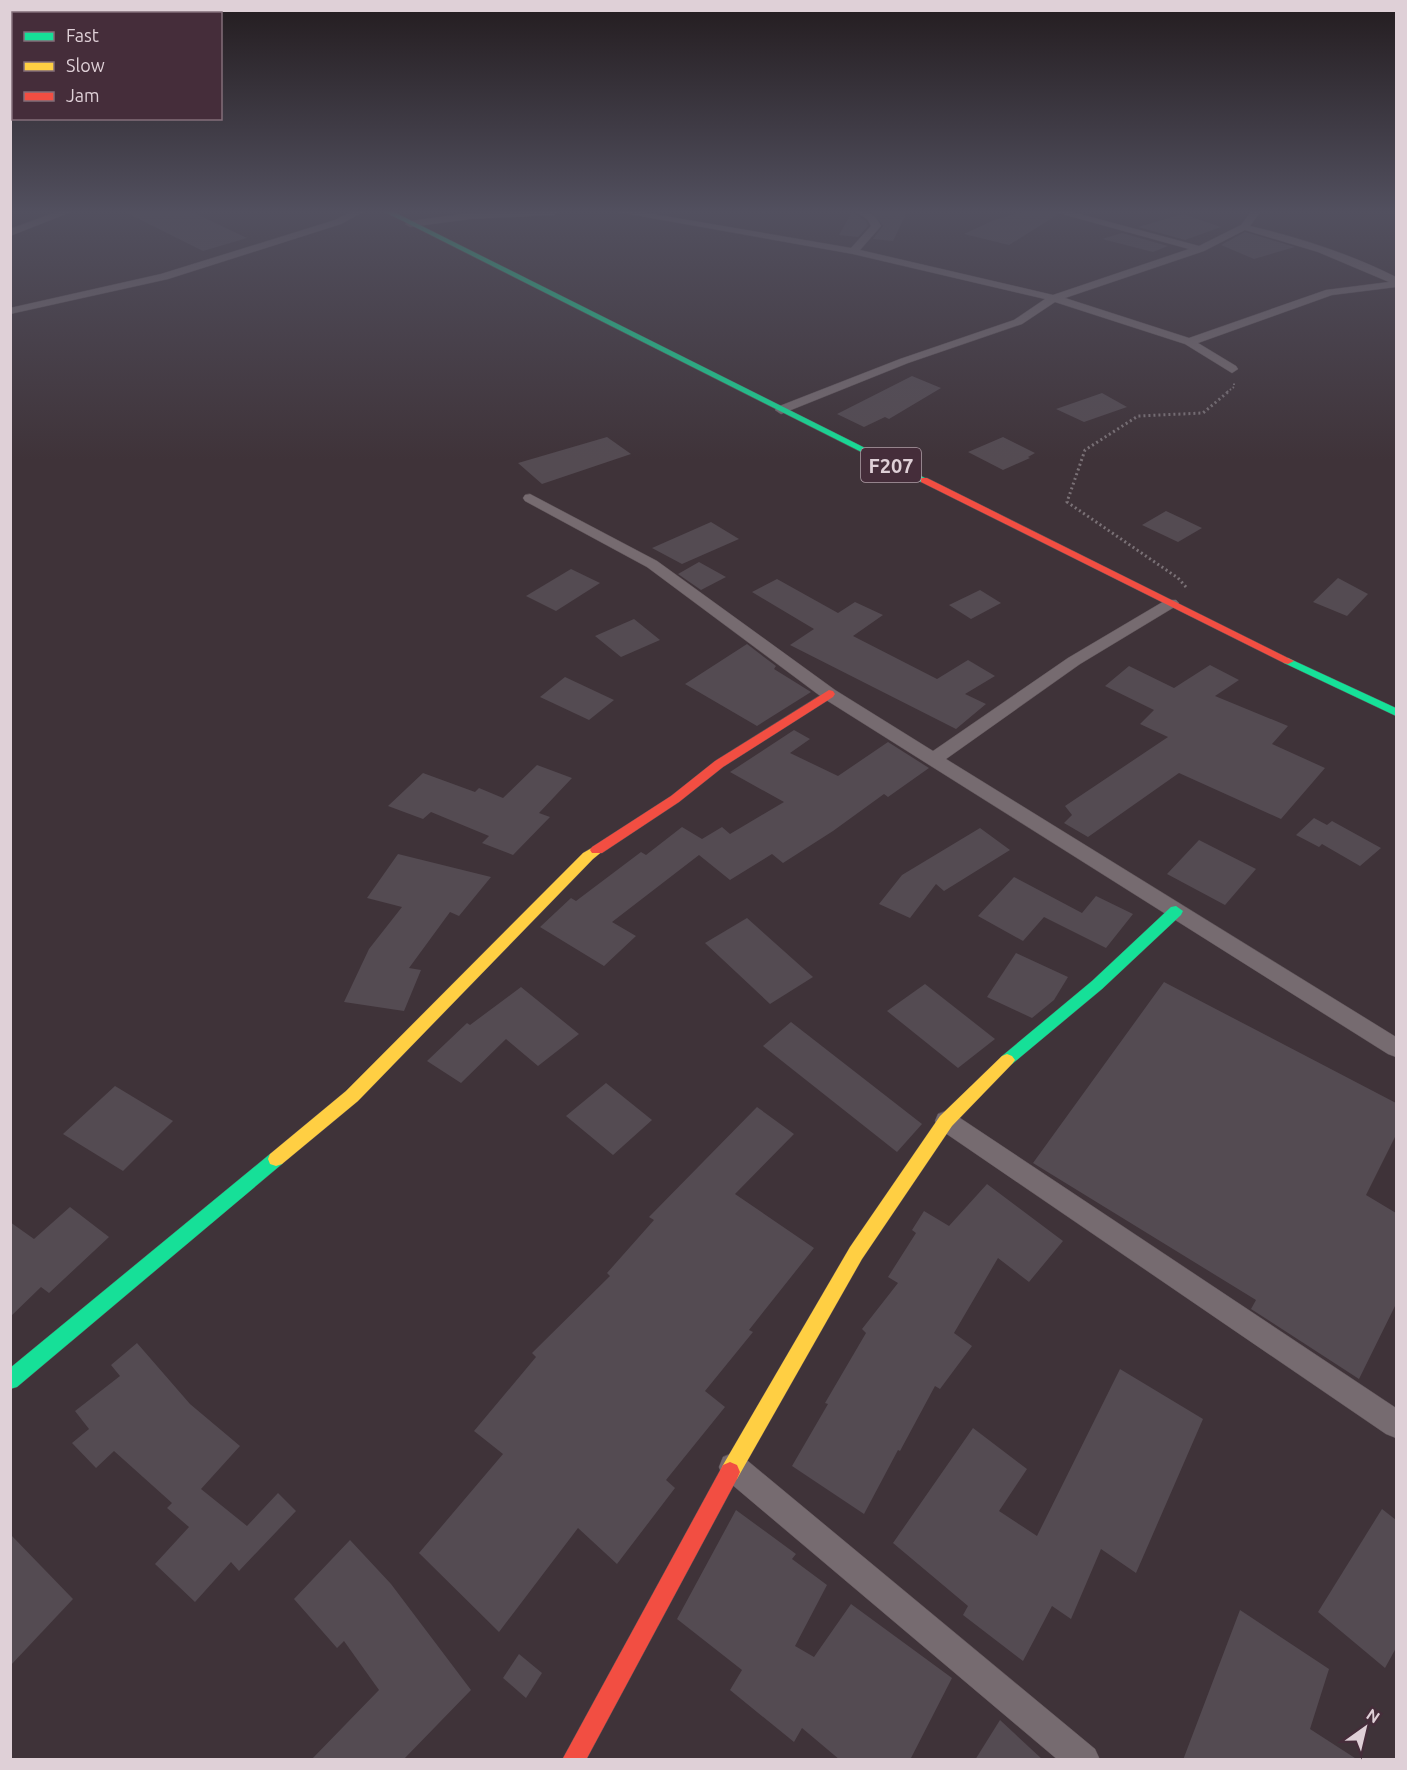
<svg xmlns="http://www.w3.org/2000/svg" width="1407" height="1770" font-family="Ubuntu,sans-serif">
  <rect width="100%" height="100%" fill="#3f3339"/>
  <g fill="#544b52">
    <path d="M 125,212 L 192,212 L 247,238 L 203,251 Z"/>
    <path d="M 852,212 L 866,221 L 868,226 L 858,237 L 839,235 Z"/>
    <path d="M 872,212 L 907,212 L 893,241 L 873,239 L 883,226 Z"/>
    <path d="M 1022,212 L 1053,212 L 1057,215 L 1009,245 L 964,234 L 994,220 Z"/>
    <path d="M 1183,214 L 1221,227 L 1185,240 L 1138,227 Z"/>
    <path d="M 1245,232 L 1295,247 L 1254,259 L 1221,245 Z"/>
    <path d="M 1122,233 L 1168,246 L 1153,252 L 1102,239 Z"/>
    <path d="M 912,376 L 941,388 L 889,419 L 885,417 L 864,427 L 837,414 Z"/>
    <path d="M 1102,393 L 1127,407 L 1084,422 L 1056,409 Z"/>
    <path d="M 607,437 L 631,454 L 542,484 L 518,463 Z"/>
    <path d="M 1003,437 L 1035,453 L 1028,457 L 1030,458 L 1003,470 L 968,452 Z"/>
    <path d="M 1166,511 L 1181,518 L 1202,528 L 1178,542 L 1142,525 Z"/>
    <path d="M 711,522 L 739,539 L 682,564 L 652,548 Z"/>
    <path d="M 699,562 L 726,577 L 701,590 L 678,574 Z"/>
    <path d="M 571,569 L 600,583 L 556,611 L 526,596 Z"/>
    <path d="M 1338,578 L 1368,594 L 1347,616 L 1313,602 Z"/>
    <path d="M 777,579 L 838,613 L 855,602 L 883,615 L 853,636 L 937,679 L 968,660 L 995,676 L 965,694 L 986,704 L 956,729 L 790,645 L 814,629 L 752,592 Z"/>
    <path d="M 980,590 L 1001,603 L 971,619 L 949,605 Z"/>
    <path d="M 634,619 L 660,640 L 621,657 L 595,636 Z"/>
    <path d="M 747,644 L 776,666 L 774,669 L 811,692 L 757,726 L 685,684 Z"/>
    <path d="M 1210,665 L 1239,680 L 1215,696 L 1288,726 L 1272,744 L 1325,768 L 1281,819 L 1179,773 L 1088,837 L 1064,823 L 1072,815 L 1065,806 L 1168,737 L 1140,724 L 1154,710 L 1105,686 L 1129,666 L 1174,688 Z"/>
    <path d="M 565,677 L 614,700 L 589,720 L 540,697 Z"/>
    <path d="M 794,730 L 810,739 L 790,753 L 838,776 L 888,742 L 929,768 L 888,797 L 884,794 L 833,831 L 783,863 L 772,854 L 730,880 L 699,855 L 612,922 L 636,936 L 604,966 L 540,927 L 571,898 L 576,901 L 641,852 L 646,855 L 682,827 L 702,839 L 722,827 L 730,834 L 784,802 L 730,772 Z"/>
    <path d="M 537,765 L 572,778 L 539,813 L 550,817 L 513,855 L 482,843 L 489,836 L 431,812 L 423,819 L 388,806 L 423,773 L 475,792 L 479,788 L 503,798 Z"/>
    <path d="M 1314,818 L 1327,825 L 1332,821 L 1381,848 L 1360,866 L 1322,844 L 1319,847 L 1296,835 Z"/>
    <path d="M 980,828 L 1010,850 L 944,891 L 936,884 L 910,918 L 879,904 L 902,875 Z"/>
    <path d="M 1199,840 L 1256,869 L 1225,905 L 1167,874 Z"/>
    <path d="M 398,854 L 491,877 L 459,916 L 450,912 L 409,968 L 421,970 L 404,1011 L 344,1002 L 369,949 L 402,907 L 367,898 Z"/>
    <path d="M 1014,877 L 1082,913 L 1096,896 L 1133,914 L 1106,948 L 1044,917 L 1023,941 L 978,916 Z"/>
    <path d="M 747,918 L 813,977 L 770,1004 L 705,943 Z"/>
    <path d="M 1016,953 L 1068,977 L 1054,1000 L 1032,1018 L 987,997 Z"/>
    <path d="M 1164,982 L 1396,1103 L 1396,1135 L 1366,1195 L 1396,1213 L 1396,1304 L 1359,1379 L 1251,1309 L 1256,1300 L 1033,1163 Z"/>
    <path d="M 925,984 L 995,1039 L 958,1068 L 887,1011 Z"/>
    <path d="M 521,987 L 579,1034 L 538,1066 L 506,1039 L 461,1083 L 427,1061 L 467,1023 L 470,1025 Z"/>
    <path d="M 791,1022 L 922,1124 L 897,1152 L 763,1046 Z"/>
    <path d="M 606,1083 L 652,1120 L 613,1155 L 566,1116 Z"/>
    <path d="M 115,1086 L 173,1121 L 123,1171 L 63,1134 Z"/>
    <path d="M 757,1107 L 794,1134 L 735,1194 L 814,1248 L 749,1330 L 753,1332 L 705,1391 L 725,1407 L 666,1480 L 675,1488 L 617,1564 L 578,1528 L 499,1632 L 419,1553 L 503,1454 L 474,1431 L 536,1357 L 532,1353 L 610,1276 L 607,1273 L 654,1220 L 649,1217 Z"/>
    <path d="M 987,1184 L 1063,1241 L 1029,1282 L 998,1258 L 954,1333 L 972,1346 L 940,1389 L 935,1386 L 900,1451 L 898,1450 L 864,1514 L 792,1466 L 828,1404 L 825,1403 L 866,1333 L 862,1329 L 898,1283 L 888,1277 L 916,1233 L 912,1230 L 924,1211 L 949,1226 Z"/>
    <path d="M 70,1207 L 109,1237 L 49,1293 L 41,1287 L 10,1317 L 10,1222 L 34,1239 Z"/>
    <path d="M 137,1343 L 190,1404 L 240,1446 L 201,1489 L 247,1526 L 278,1493 L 296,1511 L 239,1571 L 231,1562 L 195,1602 L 155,1564 L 189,1527 L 167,1508 L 172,1503 L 114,1451 L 96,1468 L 72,1443 L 89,1429 L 75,1411 L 120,1376 L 111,1365 Z"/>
    <path d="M 1120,1369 L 1203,1419 L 1136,1573 L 1101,1549 L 1071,1619 L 1052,1606 L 1023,1661 L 963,1615 L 968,1606 L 893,1543 L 973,1428 L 1027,1469 L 999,1511 L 1037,1536 Z"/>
    <path d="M 1382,1509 L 1396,1520 L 1396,1648 L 1385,1668 L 1318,1612 Z"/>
    <path d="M 736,1510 L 796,1554 L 792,1559 L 827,1585 L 795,1646 L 814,1657 L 851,1604 L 952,1678 L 910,1760 L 840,1760 L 802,1728 L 794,1742 L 730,1690 L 742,1670 L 677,1619 Z"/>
    <path d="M 10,1534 L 73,1599 L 10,1666 Z"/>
    <path d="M 350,1540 L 391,1584 L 471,1690 L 403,1760 L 311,1760 L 379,1690 L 344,1641 L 337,1648 L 294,1599 Z"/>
    <path d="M 1240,1610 L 1329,1669 L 1310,1729 L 1358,1760 L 1183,1760 Z"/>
    <path d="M 519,1654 L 542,1673 L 526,1698 L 503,1678 Z"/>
    <path d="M 1000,1720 L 1043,1760 L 975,1760 Z"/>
  </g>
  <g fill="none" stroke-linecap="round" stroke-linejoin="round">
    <g stroke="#5a4f54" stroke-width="1">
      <g id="street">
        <path d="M 57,212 L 71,212 L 10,236 L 10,229 Z"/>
        <path d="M 351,212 L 363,212 L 341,224 L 168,279 L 10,314 L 10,308 L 161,274 L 335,220 Z"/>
        <path d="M 558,212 L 554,215 L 470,219 L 410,227 L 405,224 L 410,221 L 470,213 Z"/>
        <path d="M 618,212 L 641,212 L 851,248 L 871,226 L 868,220 L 857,212 C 870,212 875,214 881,226 L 860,250 L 1053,295 L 1189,249 L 1055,212 L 1072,212 L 1199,246 L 1241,225 L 1251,212 L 1260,212 L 1250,226 C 1301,238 1350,254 1396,277 L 1396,287 L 1332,295 L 1198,343 L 1236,366 L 1238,369 L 1232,373 L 1185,344 L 1055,302 L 1022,324 L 908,363 L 781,414 L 775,410 L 777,407 L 900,359 L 1014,320 L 1045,299 L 853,254 ZM 1245,230 L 1318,252 L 1389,282 L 1326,290 L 1189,338 L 1065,298 L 1204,251 Z"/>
        <path d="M 530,494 L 657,561 L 835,690 L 933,751 L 1068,658 L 1166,600 L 1176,600 L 1179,603 L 1176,606 L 1080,664 L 946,759 L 1396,1037 L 1396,1057 L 1388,1054 L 823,698 L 647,567 L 525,501 L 523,498 L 525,495 Z"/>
        <path d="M 946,1111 L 954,1114 L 1396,1408 L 1396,1438 L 1386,1434 L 938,1128 L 935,1121 L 938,1114 Z"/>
        <path d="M 733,1453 L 743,1457 L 1095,1749 L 1100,1760 L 1058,1760 L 723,1477 L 719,1467 L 723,1457 Z"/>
      </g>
    </g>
    <g stroke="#5a4f54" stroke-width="1">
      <g id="fast">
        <path d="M 385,212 L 394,212 L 929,480 L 921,482 Z"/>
        <path d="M 1288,658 L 1396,708 L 1396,716 L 1284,663 L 1282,661 Z"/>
        <path d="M 1176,906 L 1183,911 L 1181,915 L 1102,989 L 1012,1064 L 1007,1066 L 1002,1064 L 999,1060 L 1002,1056 L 1092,981 L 1171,907 Z"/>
        <path d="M 276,1152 L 282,1154 L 284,1159 L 282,1164 L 17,1387 L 10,1389 L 10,1368 L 270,1154 Z"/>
      </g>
    </g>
    <g stroke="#5a4f54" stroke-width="1">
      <g id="slow">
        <path d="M 597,845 L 604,850 L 593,859 L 358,1101 L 282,1164 L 276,1166 L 270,1164 L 268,1159 L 270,1154 L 346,1091 L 583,853 Z"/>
        <path d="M 1007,1054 L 1012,1056 L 1015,1060 L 1012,1064 L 952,1126 L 862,1259 L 737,1479 L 730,1482 L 723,1479 L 720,1472 L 723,1465 L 850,1247 L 940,1116 L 1002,1056 Z"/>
      </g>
    </g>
    <g stroke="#5a4f54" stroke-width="1">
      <g id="jam">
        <path d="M 921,478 L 927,478 L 1294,661 L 1288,664 L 1284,663 L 921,482 Z"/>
        <path d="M 829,690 L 833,691 L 835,694 L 833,697 L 723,767 L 679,802 L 602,853 L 592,853 L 590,850 L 592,847 L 671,796 L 715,761 Z"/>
        <path d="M 730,1462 L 737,1465 L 740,1472 L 737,1479 L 586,1760 L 562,1760 L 723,1465 Z"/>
      </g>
    </g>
    <path stroke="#7a7176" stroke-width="2" stroke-dasharray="1.5 2" stroke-linecap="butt" d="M 1227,392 L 1234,387 L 1234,383"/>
    <path stroke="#7a7176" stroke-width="3" stroke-dasharray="2 3" stroke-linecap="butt" d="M 1186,587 L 1178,578 L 1067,502 L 1085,450 L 1138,416 L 1203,413 L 1229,391"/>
    <use href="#street" fill="#766b70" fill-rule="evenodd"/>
    <use href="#fast" fill="#16e098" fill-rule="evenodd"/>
    <use href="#slow" fill="#ffcf43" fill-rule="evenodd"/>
    <use href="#jam" fill="#f24e42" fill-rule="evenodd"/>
  </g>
  <linearGradient id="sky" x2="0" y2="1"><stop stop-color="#231c1f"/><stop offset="0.46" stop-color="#52505f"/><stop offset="1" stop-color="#52505f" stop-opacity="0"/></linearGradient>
  <rect width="1407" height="460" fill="url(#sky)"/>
  <g text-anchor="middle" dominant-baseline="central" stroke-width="6" stroke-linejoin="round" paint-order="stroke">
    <rect fill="#452d3a" stroke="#b19fa8" stroke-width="1.5" x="861" y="448" width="60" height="34" rx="4.5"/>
    <g font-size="20" font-weight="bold" fill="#dfd0d7">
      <text x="891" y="465">F207</text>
    </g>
  </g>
  <rect width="1407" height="1770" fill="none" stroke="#dfd0d7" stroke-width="24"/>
  <rect x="12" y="12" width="210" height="108" fill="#452d3a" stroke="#836e79" stroke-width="1.5"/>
  <rect x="24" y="32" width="30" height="9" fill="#16e098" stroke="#836e79" stroke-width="1.5"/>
  <text x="66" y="42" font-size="18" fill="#dfd0d7">Fast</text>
  <rect x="24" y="62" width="30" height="9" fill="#ffcf43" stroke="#836e79" stroke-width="1.5"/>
  <text x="66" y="72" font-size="18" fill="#dfd0d7">Slow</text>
  <rect x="24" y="92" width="30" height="9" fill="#f24e42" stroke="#836e79" stroke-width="1.5"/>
  <text x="66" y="102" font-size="18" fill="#dfd0d7">Jam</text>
  <g transform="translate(1365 1728) rotate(34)" stroke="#452d3a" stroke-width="4.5" paint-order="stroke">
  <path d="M0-4.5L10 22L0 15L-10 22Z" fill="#dfd0d7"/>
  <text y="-9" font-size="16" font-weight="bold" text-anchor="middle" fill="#dfd0d7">N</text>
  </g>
</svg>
